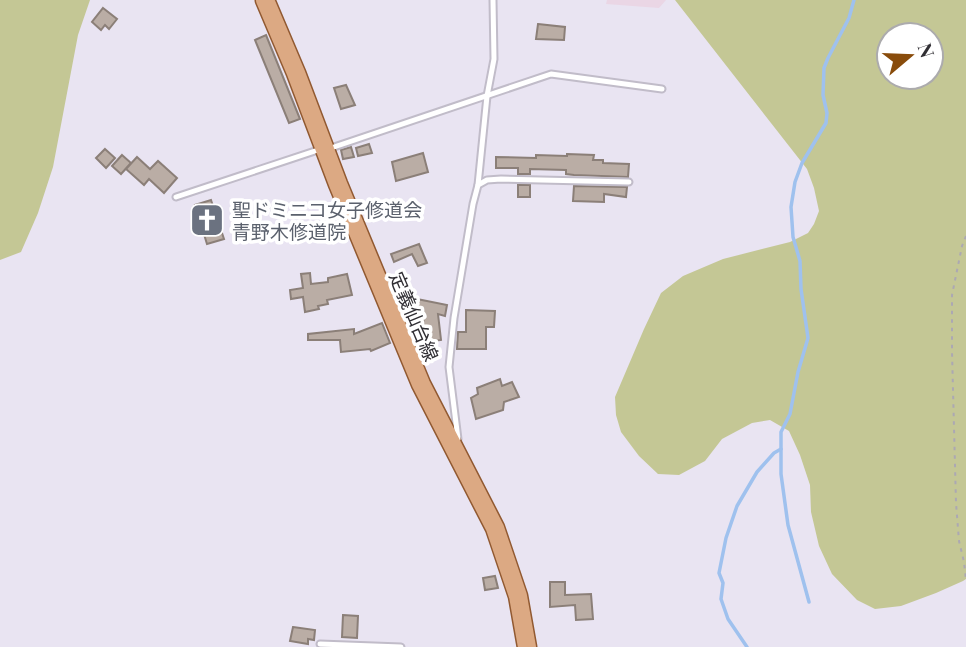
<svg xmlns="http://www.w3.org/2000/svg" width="966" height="647" font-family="'Playfair Display','Noto Sans JP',serif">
  <rect width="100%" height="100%" fill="#e9e4f2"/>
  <path fill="#ead6e5" d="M 607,0 L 666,0 L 659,8 L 606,4 Z"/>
  <g fill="#c4c795" fill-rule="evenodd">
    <path d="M 0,0 L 90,0 L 78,35 L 53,167 L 38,213 L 21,252 L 0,260 Z"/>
    <path d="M 675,0 L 966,0 L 966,579 L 963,581 L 936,593 L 901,606 L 875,609 L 857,600 L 832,574 L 819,546 L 811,512 L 810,485 L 800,455 L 789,431 L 770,420 L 752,423 L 722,439 L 705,461 L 679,475 L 658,474 L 639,456 L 621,432 L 616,415 L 615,397 L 644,329 L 661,293 L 683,276 L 723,259 L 790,242 L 808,233 L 814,224 L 819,211 L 814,188 L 807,169 ZM 931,35 L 931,77 L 889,77 L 889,35 Z"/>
  </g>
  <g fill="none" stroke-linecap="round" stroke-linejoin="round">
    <g stroke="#9fc1ee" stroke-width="3.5">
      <path d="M 809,602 L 788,525 L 781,474 L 781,432 L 790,414 L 798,372 L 808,338 L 801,289 L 800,261 L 793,237 L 791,207 L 795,182 L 802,163 L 826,123 L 827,113 L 823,95 L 824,68 L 828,58 L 849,18 L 854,0"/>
      <path d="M 747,647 L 728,619 L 721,599 L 723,583 L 719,573 L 726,538 L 737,506 L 757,472 L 774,453 L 781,449"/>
    </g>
  </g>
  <g fill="#baada5" stroke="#8b7f78" stroke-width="2">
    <path d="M 103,8 L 117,19 L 109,29 L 105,25 L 101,30 L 92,22 Z"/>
    <path d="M 538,24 L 565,27 L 564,40 L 536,39 Z"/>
    <path d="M 266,35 L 300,119 L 289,123 L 255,40 Z"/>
    <path d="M 346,85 L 355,105 L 341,109 L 334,88 Z"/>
    <path d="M 369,144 L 372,153 L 358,156 L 356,148 Z"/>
    <path d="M 351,147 L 354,157 L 343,159 L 341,150 Z"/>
    <path d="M 105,149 L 115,158 L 106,168 L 96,158 Z"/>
    <path d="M 423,153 L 428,172 L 396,181 L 392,162 Z"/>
    <path d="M 567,154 L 594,155 L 593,160 L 603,160 L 603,163 L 629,164 L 628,177 L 574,175 L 566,174 L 566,170 L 530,169 L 530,174 L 518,174 L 518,168 L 496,168 L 496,157 L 536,158 L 536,155 L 567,156 Z"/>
    <path d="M 122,155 L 131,163 L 121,174 L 112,166 Z"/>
    <path d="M 137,157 L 150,169 L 158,161 L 177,178 L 164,193 L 149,179 L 144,185 L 126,169 Z"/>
    <rect x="518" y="185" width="12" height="12"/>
    <path d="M 574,186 L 627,187 L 626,197 L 604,194 L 604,202 L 573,201 Z"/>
    <path d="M 211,200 L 224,239 L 207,244 L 195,205 Z"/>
    <path d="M 419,244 L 427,263 L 418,266 L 412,254 L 394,262 L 391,254 Z"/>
    <path d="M 310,273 L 311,284 L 328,282 L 328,278 L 347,274 L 352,295 L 327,300 L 328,304 L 318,306 L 319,309 L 305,312 L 303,297 L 291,299 L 290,290 L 303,288 L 301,274 Z"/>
    <path d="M 417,299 L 447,305 L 445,316 L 438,314 L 441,340 L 426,342 L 423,317 L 414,316 Z"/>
    <path d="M 466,310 L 495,311 L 494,327 L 486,327 L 486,349 L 457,349 L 458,332 L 466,332 Z"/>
    <path d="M 382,323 L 390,343 L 371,351 L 370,349 L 341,352 L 340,340 L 308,340 L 308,334 L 354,329 L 354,334 Z"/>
    <path d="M 500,379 L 502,386 L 512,382 L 519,397 L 504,402 L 503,410 L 476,419 L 471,398 L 478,394 L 477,388 Z"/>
    <path d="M 495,576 L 498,588 L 485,590 L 483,578 Z"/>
    <path d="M 550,582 L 565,582 L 565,595 L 591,594 L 593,619 L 576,620 L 575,605 L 550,607 Z"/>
    <path d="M 343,615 L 358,616 L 357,638 L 342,637 Z"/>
    <path d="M 293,627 L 315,630 L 314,640 L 308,639 L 308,644 L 290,641 Z"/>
  </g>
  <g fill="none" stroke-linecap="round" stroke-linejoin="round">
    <g stroke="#c1bcc9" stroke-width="9">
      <g id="lane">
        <path d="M 328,149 L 551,74 L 662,89"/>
        <path d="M 478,185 L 487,96 L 494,59 L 493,0"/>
        <path d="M 176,197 L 321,149"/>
        <path d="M 458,439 L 449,367 L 454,318 L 473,204 L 478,185 L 487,180 L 501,179 L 629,182"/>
        <path d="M 320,644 L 401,647"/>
      </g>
    </g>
    <g stroke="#915931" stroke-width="21">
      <path id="primary" d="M 265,0 L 296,73 L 338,184 L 421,384 L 495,528 L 518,596 L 527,647"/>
    </g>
    <path stroke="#aca8b3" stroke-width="2" stroke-dasharray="3.5 5" stroke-linecap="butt" d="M 966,236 L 962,246 L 952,295 L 952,352 L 956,503 L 959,541 L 964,562 L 966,580"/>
    <use href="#lane" stroke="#fff" stroke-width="5"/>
    <use href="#primary" stroke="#dca983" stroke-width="18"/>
  </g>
  <defs>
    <g id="church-square" transform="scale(1.75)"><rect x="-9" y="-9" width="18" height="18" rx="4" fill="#6b7280" stroke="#fff"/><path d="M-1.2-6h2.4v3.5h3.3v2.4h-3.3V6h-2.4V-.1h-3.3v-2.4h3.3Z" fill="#fff"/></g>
  </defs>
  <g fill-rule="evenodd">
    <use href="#church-square" x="207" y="220"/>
  </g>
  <g text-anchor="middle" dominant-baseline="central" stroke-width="7" stroke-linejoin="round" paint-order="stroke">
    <g font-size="19" fill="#5b616d" stroke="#fff" text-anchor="start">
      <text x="232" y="209">聖ドミニコ女子修道会<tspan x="232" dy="22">青野木修道院</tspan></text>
    </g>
    <g font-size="19" fill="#302e33" stroke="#fff">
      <text transform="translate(415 316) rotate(67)">定義仙台線</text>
    </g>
  </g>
  <g transform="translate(910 56) rotate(71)"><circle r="33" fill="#ffffff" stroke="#acabad" stroke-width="2"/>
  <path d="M0-5L12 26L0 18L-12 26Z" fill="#894c0b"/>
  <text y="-10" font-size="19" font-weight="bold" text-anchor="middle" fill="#302e33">N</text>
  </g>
</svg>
